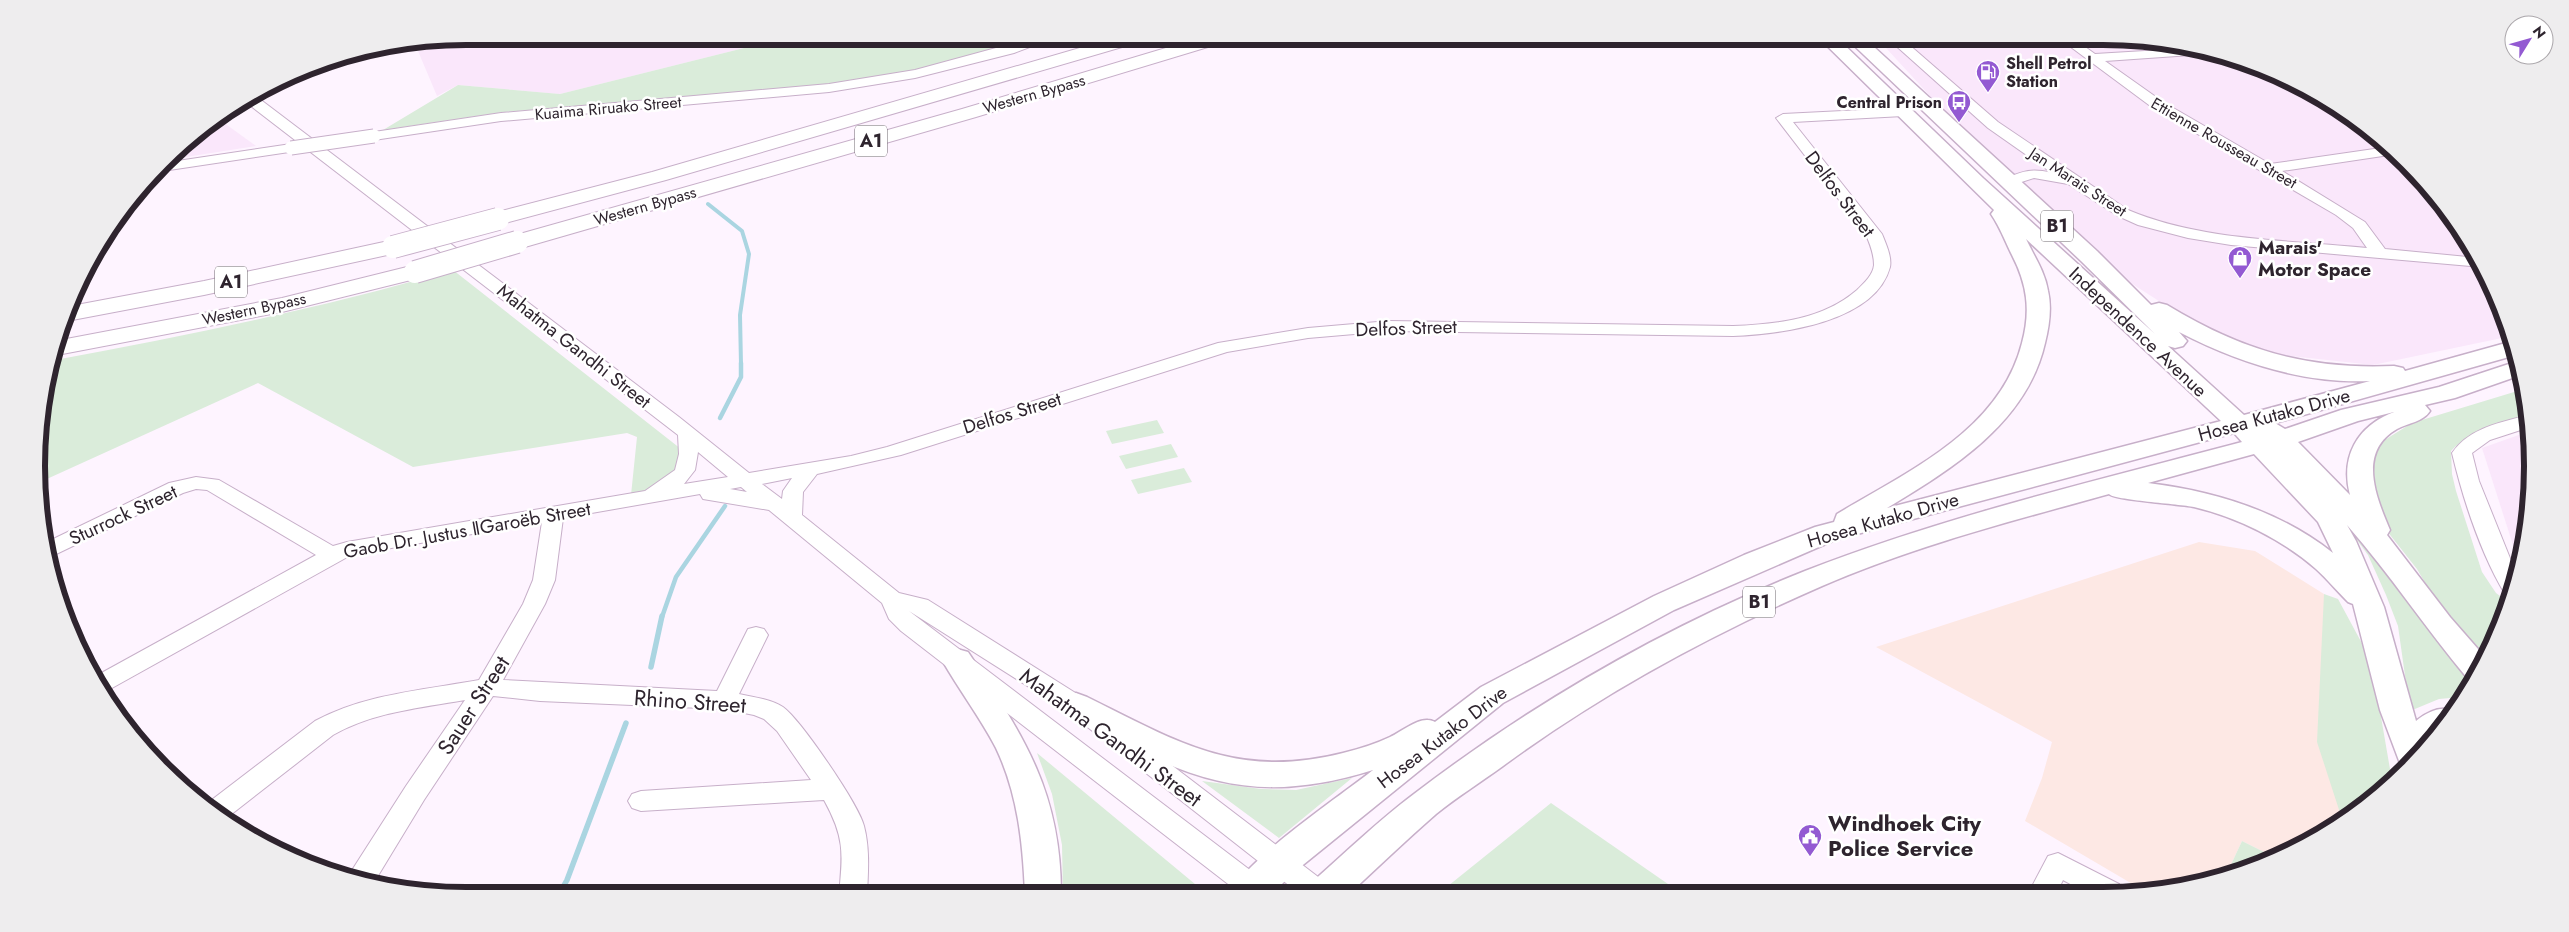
<svg xmlns="http://www.w3.org/2000/svg" width="2569" height="932" font-family="Jost,sans-serif">
  <rect width="100%" height="100%" fill="#fef4ff"/>
  <path fill="#fde8e4" d="M 2199,542 L 2255,551 L 2324,594 L 2327,770 L 2343,818 L 2293,852 L 2274,857 L 2242,841 L 2228,871 L 2159,892 L 2146,892 L 2025,821 L 2042,778 L 2052,742 L 1876,647 Z"/>
  <g fill="#fae7fb">
    <path d="M 503,36 L 792,36 L 560,94 L 458,85 L 437,96 L 418,51 Z"/>
    <path d="M 1875,36 L 2103,36 L 2214,51 L 2293,80 L 2364,125 L 2426,182 L 2475,251 L 2510,328 L 2514,345 L 2502,338 L 2373,365 L 2282,355 L 2236,342 L 2193,323 L 2089,256 L 2009,182 Z"/>
    <path d="M 220,120 L 256,146 L 167,160 L 182,143 Z"/>
    <path d="M 2530,431 L 2532,494 L 2520,567 L 2482,448 Z"/>
  </g>
  <g fill="#daecda">
    <path d="M 475,36 L 319,64 L 382,44 Z"/>
    <path d="M 792,36 L 1039,36 L 913,71 L 870,79 L 806,87 L 504,112 L 383,130 L 458,85 L 560,94 Z"/>
    <path d="M 453,270 L 681,449 L 682,469 L 647,491 L 631,495 L 637,437 L 627,433 L 413,467 L 258,383 L 38,483 L 40,410 L 55,360 C 190,335 322,308 453,270 Z"/>
    <path d="M 2524,389 L 2529,415 C 2501,424 2472,429 2451,451 L 2452,474 L 2456,491 L 2482,572 L 2496,593 L 2508,602 L 2483,662 L 2441,610 L 2417,569 L 2387,531 L 2370,477 L 2373,457 L 2383,441 L 2412,423 Z"/>
    <path d="M 1157,420 L 1164,433 L 1112,444 L 1106,431 Z"/>
    <path d="M 1171,444 L 1178,457 L 1126,469 L 1119,456 Z"/>
    <path d="M 1184,468 L 1192,482 L 1138,494 L 1131,480 Z"/>
    <path d="M 2321,491 L 2351,525 L 2472,685 L 2462,697 L 2439,699 L 2410,711 L 2398,626 L 2386,595 L 2368,555 Z"/>
    <path d="M 2324,594 L 2338,599 L 2365,649 L 2380,711 L 2390,769 L 2394,780 L 2387,789 L 2342,819 L 2317,742 Z"/>
    <path d="M 1037,753 L 1201,889 L 1196,894 L 1063,894 L 1062,845 L 1052,794 Z"/>
    <path d="M 1352,778 L 1279,838 L 1202,781 L 1261,789 L 1296,790 Z"/>
    <path d="M 1551,803 L 1681,893 L 1438,894 Z"/>
    <path d="M 2242,841 L 2274,857 L 2228,871 Z"/>
  </g>
  <g fill="none" stroke-linecap="round" stroke-linejoin="round">
    <path stroke="#aad5e1" stroke-width="4" d="M 708,204 L 742,231 L 749,254 L 740,315 L 741,365"/>
    <g stroke="#aad5e1" stroke-width="4.5">
      <path d="M 720,418 L 741,377 L 741,363"/>
      <path d="M 662,617 L 676,577 L 725,506"/>
    </g>
    <g stroke="#aad5e1" stroke-width="5.5">
      <path d="M 651,667 L 662,616"/>
      <path d="M 558,896 L 567,880 L 626,723"/>
    </g>
    <g stroke="#c7afc9" stroke-width="2">
      <g id="minor">
        <path d="M 1040,36 L 1059,36 L 1014,53 L 915,78 L 829,92 L 501,121 L 374,140 L 367,136 L 374,132 L 501,113 L 829,84 L 915,70 Z"/>
        <path d="M 1885,36 L 1899,36 L 1998,122 L 2128,210 C 2202,241 2288,240 2367,248 L 2353,228 L 2336,215 L 2153,108 L 2056,36 L 2070,36 L 2095,54 L 2195,48 L 2220,53 L 2105,61 L 2163,102 L 2270,164 L 2388,147 L 2396,154 L 2282,171 L 2365,222 L 2385,249 L 2478,258 L 2482,267 L 2231,245 L 2188,238 L 2138,225 L 2118,216 L 2068,184 L 2034,178 L 2009,186 L 2004,185 L 2002,182 L 2004,179 C 2024,171 2031,168 2052,173 L 1988,128 Z"/>
        <path d="M 257,97 L 679,417 L 749,473 L 851,456 L 887,447 L 1218,343 L 1308,328 L 1389,321 L 1733,326 C 1777,324 1822,320 1857,290 C 1864,283 1873,275 1874,265 C 1874,254 1870,244 1866,235 L 1776,118 L 1783,114 L 1903,108 L 1910,112 L 1903,116 L 1793,122 L 1882,234 C 1886,244 1892,257 1890,267 C 1875,323 1780,334 1733,336 L 1389,331 L 1308,338 L 1227,352 L 901,455 L 817,474 L 803,492 L 802,515 L 899,593 L 928,600 L 1085,699 L 1330,886 L 1334,894 L 1300,894 L 1067,711 L 909,611 L 1271,886 L 1275,894 L 1241,894 L 901,631 L 889,619 L 882,603 L 769,510 L 703,499 L 700,494 L 563,518 L 555,580 L 545,604 L 503,680 L 717,691 L 748,629 L 756,627 L 764,629 L 768,635 L 739,694 C 753,697 770,699 783,707 C 801,720 859,805 864,826 C 870,849 868,872 867,895 L 839,895 C 843,853 845,838 824,800 L 641,811 L 632,808 L 628,801 L 632,794 L 641,791 L 811,780 L 777,731 L 764,719 L 754,715 L 724,709 L 540,701 L 493,696 L 424,800 L 373,884 L 347,878 L 406,786 L 465,700 C 420,708 373,712 333,735 L 224,820 L 205,805 L 315,721 C 365,694 424,690 479,680 L 523,604 L 533,580 L 542,522 L 351,555 L 103,693 L 96,676 L 316,555 L 207,490 L 196,489 L 183,493 L 48,558 L 45,543 L 169,483 L 196,477 L 219,480 L 333,546 L 347,542 L 645,491 L 675,470 L 679,454 L 678,435 L 247,103 ZM 698,452 L 728,477 L 684,484 L 695,470 ZM 792,478 L 783,491 L 782,499 L 762,484 ZM 741,487 L 747,492 L 730,489 Z"/>
        <path d="M 291,144 L 298,148 L 296,151 L 156,172 L 164,163 Z"/>
        <path d="M 2529,415 L 2530,427 L 2490,440 L 2472,453 L 2479,481 L 2518,578 L 2510,596 L 2505,594 C 2481,554 2463,499 2452,453 C 2469,428 2501,422 2529,415 Z"/>
        <path d="M 2058,853 L 2119,884 L 2123,892 L 2085,892 L 2063,880 L 2057,892 L 2029,892 L 2048,856 Z"/>
      </g>
    </g>
    <g stroke="#c7afc9" stroke-width="3">
      <g id="major">
        <path d="M 1817,36 L 1835,36 L 1983,178 L 2155,334 L 2081,261 L 1844,36 L 1862,36 L 2097,251 L 2151,305 L 2159,303 L 2167,305 C 2241,350 2307,370 2394,366 L 2403,368 L 2405,371 L 2513,341 L 2516,355 L 2275,423 L 2285,429 L 2341,410 L 2439,387 L 2518,361 L 2521,375 L 2455,398 L 2425,405 L 2430,411 C 2423,422 2408,423 2397,429 C 2357,452 2376,497 2390,530 L 2387,535 L 2450,617 L 2485,657 L 2475,681 L 2468,679 C 2426,629 2390,574 2347,525 L 2356,541 L 2384,607 L 2416,721 C 2426,713 2439,706 2451,710 L 2404,767 L 2401,766 L 2380,710 L 2353,604 L 2348,602 C 2337,591 2327,579 2316,569 C 2283,540 2237,517 2194,507 C 2180,504 2113,500 2109,494 C 2012,521 1914,546 1822,586 C 1710,635 1602,693 1503,766 C 1481,782 1457,797 1436,814 C 1406,840 1378,867 1349,894 L 1306,894 L 1311,883 C 1345,853 1378,821 1414,794 C 1533,703 1666,626 1805,571 C 1946,516 2095,481 2242,442 L 2234,433 L 1835,540 L 1674,610 L 1503,703 L 1293,873 L 1272,894 L 1230,894 C 1246,859 1339,797 1373,770 C 1241,811 1179,773 1065,713 L 1060,705 L 1065,697 L 1076,693 L 1087,697 C 1178,742 1237,780 1343,753 C 1359,749 1375,744 1390,737 C 1401,732 1416,719 1428,720 C 1431,720 1433,721 1435,722 L 1481,687 L 1654,596 L 1744,555 L 1815,527 L 1834,522 L 1837,514 C 1909,471 2000,430 2022,343 C 2031,310 2027,284 2012,255 C 2005,241 2000,227 1991,214 L 1994,210 ZM 2026,239 L 2221,421 L 1887,508 C 1952,469 2027,423 2045,343 C 2049,327 2052,308 2048,291 C 2045,272 2034,256 2026,239 ZM 2179,332 C 2237,362 2303,384 2370,381 L 2244,415 L 2168,346 L 2175,348 L 2183,346 L 2187,341 ZM 2394,412 C 2357,426 2340,457 2350,495 L 2298,442 L 2358,421 ZM 2254,454 L 2318,522 L 2333,553 C 2280,511 2214,491 2148,483 Z"/>
        <path d="M 957,649 L 968,652 C 1023,735 1061,791 1061,894 L 1025,894 C 1023,844 1018,794 996,748 C 980,717 959,690 942,660 L 946,652 Z"/>
      </g>
    </g>
    <g stroke="#c7afc9" stroke-width="2">
      <g id="highway">
        <path d="M 1121,36 L 1148,36 L 1146,40 L 666,180 L 498,225 L 490,224 L 487,219 L 490,214 L 652,172 Z"/>
        <path d="M 1206,36 L 1233,36 L 1231,40 L 976,117 L 525,247 L 517,249 L 509,247 L 506,242 L 509,237 L 962,109 Z"/>
        <path d="M 393,240 L 401,242 L 404,247 L 401,252 L 204,295 L 67,321 L 71,306 L 204,281 Z"/>
        <path d="M 415,265 L 423,267 L 426,272 L 423,277 L 282,312 L 57,355 L 61,340 L 282,298 Z"/>
      </g>
    </g>
    <use href="#minor" fill="#fff" fill-rule="evenodd"/>
    <use href="#major" fill="#fff" fill-rule="evenodd"/>
    <use href="#highway" fill="#fff" fill-rule="evenodd"/>
    <g stroke="#c7afc9" stroke-width="15" stroke-linecap="butt">
      <path id="minor-bridge" d="M 291,148 L 374,136"/>
    </g>
    <g stroke="#c7afc9" stroke-width="24" stroke-linecap="butt">
      <g id="highway-bridge">
        <path d="M 393,247 L 498,219"/>
        <path d="M 415,272 L 517,242"/>
      </g>
    </g>
    <use href="#minor-bridge" stroke="#fff" stroke-width="13"/>
    <use href="#highway-bridge" stroke="#fff" stroke-width="22"/>
  </g>
  <path fill="#503d52" d="M 1919,36 L 1943,36 L 1943,37 L 1921,38 Z"/>
  <defs>
    <g id="fuel-pin" transform="scale(1.25)"><path d="M0 17L-7.5 6A9.5 9.5 0 1 1 7.5 6Z" fill="#935ad2" stroke="#fff"/><path d="M-5.5-6h7V0h2V4h1.3V-2.5L3-4.5l.8-.8L6-3V5H2.5V1h-1V6h-7ZM-4.2-4.7v3.2H.2V-4.7Z" fill="#fff"/></g>
    <g id="bus-pin" transform="scale(1.25)"><path d="M0 17L-7.5 6A9.5 9.5 0 1 1 7.5 6Z" fill="#935ad2" stroke="#fff"/><path d="M-5-6H5V4H4V6H2V4H-2V6H-4V4H-5ZM-3.5-4V0h7V-4ZM-3.5 1.2v1.5H-2V1.2ZM2 1.2v1.5H3.5V1.2Z" fill="#fff"/></g>
    <g id="shop-pin" transform="scale(1.25)"><path d="M0 17L-7.5 6A9.5 9.5 0 1 1 7.5 6Z" fill="#935ad2" stroke="#fff"/><path d="M-5-2.5h2.3a2.7 3.5 0 0 1 5.4 0H5L5.5 6h-11ZM-1.5-2.5h3a1.5 2.3 0 0 0-3 0Z" fill="#fff"/></g>
    <g id="civic-pin" transform="scale(1.25)"><path d="M0 17L-7.5 6A9.5 9.5 0 1 1 7.5 6Z" fill="#935ad2" stroke="#fff"/><path d="M-.6-6.5H3V-4.5H.6V-3L4-1V1h2V6H-6V1h2V-1L-.6-3ZM-1.2 2.5V6h2.4V2.5Z" fill="#fff"/></g>
  </defs>
  <g fill-rule="evenodd">
    <use href="#fuel-pin" x="1988" y="72"/>
    <use href="#bus-pin" x="1959" y="102"/>
    <use href="#shop-pin" x="2240" y="258"/>
    <use href="#civic-pin" x="1810" y="836"/>
  </g>
  <g text-anchor="middle" dominant-baseline="central" stroke-width="5" stroke-linejoin="round" paint-order="stroke">
    <g font-size="16" font-weight="bold" fill="#2e242e" stroke="#fff" text-anchor="start">
      <text x="2006" y="63">Shell Petrol<tspan x="2006" dy="18">Station</tspan></text>
      <text x="1942" y="102" text-anchor="end">Central Prison</text>
    </g>
    <g font-size="16" fill="#2e242e" stroke="#fff">
      <text transform="translate(1034 94) rotate(-16)">Western Bypass</text>
      <text transform="translate(608 108) rotate(-5)">Kuaima Riruako Street</text>
      <text transform="translate(2224 143) rotate(30)">Ettienne Rousseau Street</text>
      <text transform="translate(2078 182) rotate(33)">Jan Marais Street</text>
      <text transform="translate(645 206) rotate(-16)">Western Bypass</text>
      <text transform="translate(254 309) rotate(-12)">Western Bypass</text>
    </g>
    <g fill="#fff" stroke="#6d666d" stroke-width="1">
      <rect x="855" y="125.5" width="32" height="31" rx="4"/>
      <rect x="2041" y="210.5" width="32" height="31" rx="4"/>
      <rect x="215" y="266.5" width="32" height="31" rx="4"/>
      <rect x="1743" y="586.5" width="32" height="31" rx="4"/>
    </g>
    <g font-size="18" font-weight="bold" fill="#2e242e">
      <text x="871" y="141">A1</text>
      <text x="2057" y="226">B1</text>
      <text x="231" y="282">A1</text>
      <text x="1759" y="602">B1</text>
    </g>
    <g font-size="19" fill="#2e242e" stroke="#fff">
      <text transform="translate(1840 194) rotate(53)">Delfos Street</text>
      <text transform="translate(1406 328) rotate(-2)">Delfos Street</text>
      <text transform="translate(2138 332) rotate(43)">Independence Avenue</text>
      <text transform="translate(574 346) rotate(38)">Mahatma Gandhi Street</text>
      <text transform="translate(1012 413) rotate(-17)">Delfos Street</text>
      <text transform="translate(2274 415) rotate(-15)">Hosea Kutako Drive</text>
      <text transform="translate(123 515) rotate(-25)">Sturrock Street</text>
      <text transform="translate(1883 520) rotate(-16)">Hosea Kutako Drive</text>
      <text transform="translate(467 530) rotate(-10)">Gaob Dr. Justus ǁGaroëb Street</text>
      <text transform="translate(1442 737) rotate(-37)">Hosea Kutako Drive</text>
    </g>
    <g font-size="19" font-weight="bold" fill="#2e242e" stroke="#fff" text-anchor="start">
      <text x="2258" y="247">Marais'<tspan x="2258" dy="22">Motor Space</tspan></text>
    </g>
    <g font-size="22" fill="#2e242e" stroke="#fff">
      <text transform="translate(690 701) rotate(4)">Rhino Street</text>
      <text transform="translate(473 705) rotate(-57)">Sauer Street</text>
      <text transform="translate(1111 737) rotate(36)">Mahatma Gandhi Street</text>
    </g>
    <g font-size="22" font-weight="bold" fill="#2e242e" stroke="#fff" text-anchor="start">
      <text x="1828" y="823">Windhoek City<tspan x="1828" dy="25">Police Service</tspan></text>
    </g>
  </g>
  <path d="M0 0H2569V932H0ZM466 45H2103A421 421 0 0 1 2524 466V466A421 421 0 0 1 2103 887H466A421 421 0 0 1 45 466V466A421 421 0 0 1 466 45Z" fill="#eeedee" fill-rule="evenodd"/>
  <path fill="none" stroke="#2e242e" stroke-width="6" d="M466 45H2103A421 421 0 0 1 2524 466V466A421 421 0 0 1 2103 887H466A421 421 0 0 1 45 466V466A421 421 0 0 1 466 45Z"/>
  <g transform="translate(2529 40) rotate(53)"><circle r="24" fill="#ffffff" stroke="#aba7ab"/>
  <path d="M0-4L9 19L0 12L-9 19Z" fill="#935ad2"/>
  <text y="-8" font-size="14" font-weight="bold" text-anchor="middle" fill="#2e242e">N</text>
  </g>
</svg>
